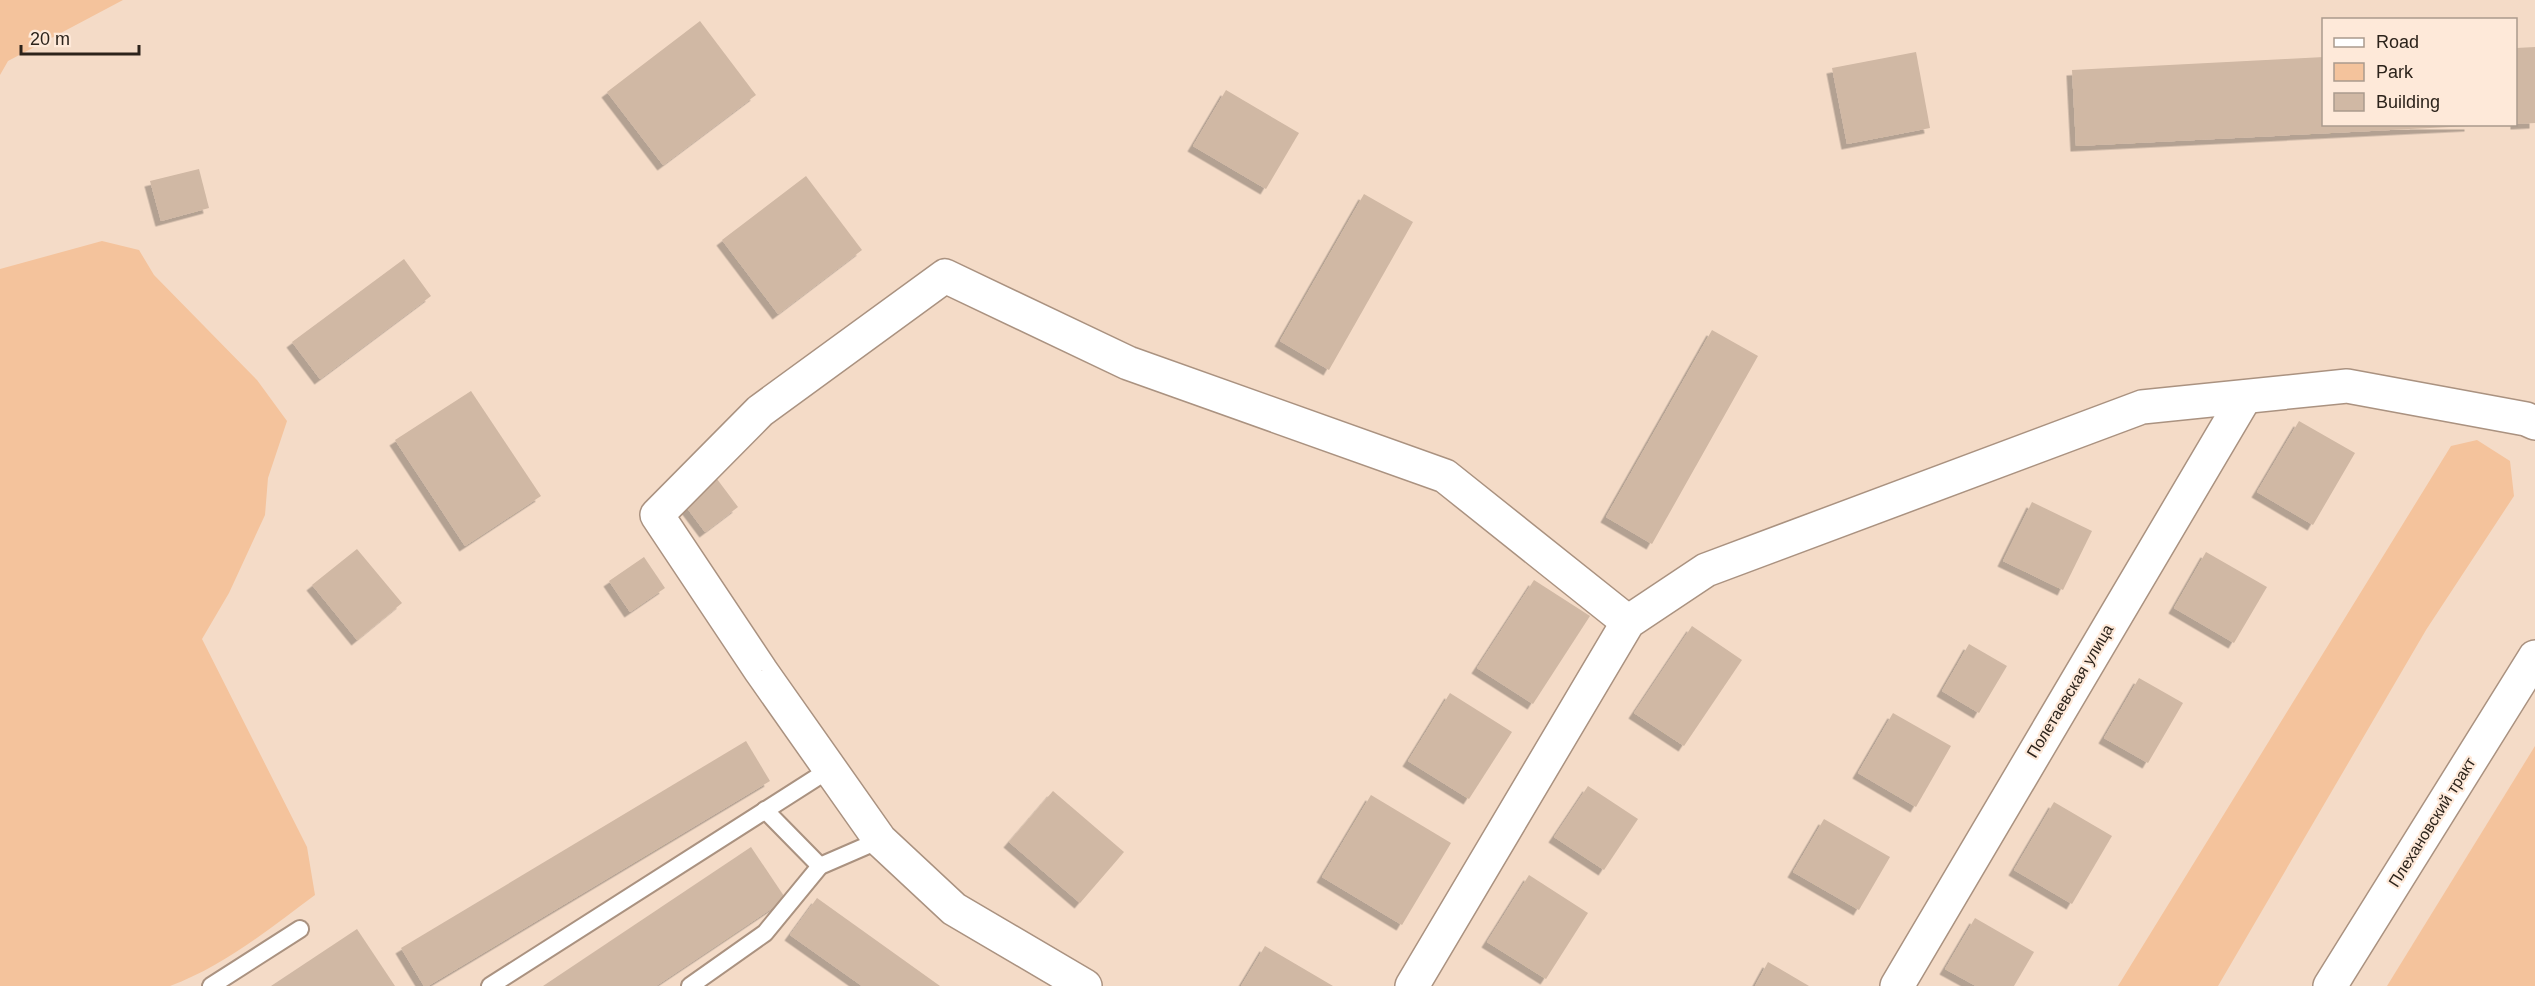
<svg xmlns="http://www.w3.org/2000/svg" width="2535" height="986" font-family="Helvetica,sans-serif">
  <defs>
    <filter id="shadow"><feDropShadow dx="-5.5" dy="5.5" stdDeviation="0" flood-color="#0004"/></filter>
  </defs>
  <rect width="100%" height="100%" fill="#f4dbc7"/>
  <g fill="#f4c39c">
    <path d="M 0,0 L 123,0 L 8,61 L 0,75 Z"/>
    <path d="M 102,241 L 139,250 L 154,275 L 257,380 L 287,421 L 268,478 L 265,515 L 229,593 L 202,639 L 307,847 L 315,895 C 269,929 224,966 170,986 L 0,986 L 0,269 Z"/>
    <path d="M 2477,440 L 2510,461 L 2514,496 L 2426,630 L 2218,986 L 2118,986 L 2451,446 Z"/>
    <path d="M 2535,746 L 2535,986 L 2387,986 Z"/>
  </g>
  <g fill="#d0b8a4" filter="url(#shadow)">
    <path d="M 700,21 L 756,95 L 663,165 L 607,92 Z"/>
    <path d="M 2535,47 L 2535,123 L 2516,124 L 2516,48 Z"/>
    <path d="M 1916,52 L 1930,128 L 1847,144 L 1832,68 Z"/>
    <path d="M 2324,57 L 2324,124 L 2470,124 L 2470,126 L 2076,146 L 2072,70 Z"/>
    <path d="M 1226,90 L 1299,133 L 1266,189 L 1193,146 Z"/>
    <path d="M 199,169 L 209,208 L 161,221 L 150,181 Z"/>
    <path d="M 806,176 L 862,250 L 778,314 L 722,240 Z"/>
    <path d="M 1364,194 L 1413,222 L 1329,370 L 1280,341 Z"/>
    <path d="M 404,259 L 431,296 L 320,379 L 292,342 Z"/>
    <path d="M 1712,330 L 1758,356 L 1652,544 L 1606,517 Z"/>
    <path d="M 471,391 L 541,496 L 465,546 L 395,440 Z"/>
    <path d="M 2299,421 L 2355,453 L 2313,525 L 2257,492 Z"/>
    <path d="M 714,475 L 738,507 L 705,532 L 681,500 Z"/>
    <path d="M 2032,502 L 2092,531 L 2063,590 L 2003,561 Z"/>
    <path d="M 357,549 L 402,603 L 357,640 L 312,585 Z"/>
    <path d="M 2206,552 L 2267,587 L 2234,643 L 2174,608 Z"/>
    <path d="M 644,557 L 665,588 L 630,612 L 609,581 Z"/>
    <path d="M 1534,580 L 1590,616 L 1533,704 L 1477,668 Z"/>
    <path d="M 1692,626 L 1742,660 L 1684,746 L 1634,713 Z"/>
    <path d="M 1969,644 L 2007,666 L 1979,713 L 1942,691 Z"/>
    <path d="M 2139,678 L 2183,703 L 2148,763 L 2104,738 Z"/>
    <path d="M 1450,693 L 1512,732 L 1469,799 L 1408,761 Z"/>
    <path d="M 1893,713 L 1951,746 L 1916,807 L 1858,773 Z"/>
    <path d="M 746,741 L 770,781 L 428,986 L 424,986 L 401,948 Z"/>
    <path d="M 1588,786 L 1638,819 L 1604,870 L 1554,837 Z"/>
    <path d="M 1053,791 L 1124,852 L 1080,903 L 1009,842 Z"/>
    <path d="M 1371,795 L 1451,843 L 1402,925 L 1322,877 Z"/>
    <path d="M 2054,802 L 2112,836 L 2072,904 L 2014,870 Z"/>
    <path d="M 1824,819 L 1890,857 L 1859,910 L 1793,872 Z"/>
    <path d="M 751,847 L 786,899 L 656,986 L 543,986 Z"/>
    <path d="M 1529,875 L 1588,913 L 1546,979 L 1487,942 Z"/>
    <path d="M 817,898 L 940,986 L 862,986 L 790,935 Z"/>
    <path d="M 1975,918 L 2034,952 L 2014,986 L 1976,986 L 1945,969 Z"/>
    <path d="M 357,929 L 395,986 L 271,986 Z"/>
    <path d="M 1265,946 L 1333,986 L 1241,986 Z"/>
    <path d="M 1768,962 L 1809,986 L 1755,986 Z"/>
  </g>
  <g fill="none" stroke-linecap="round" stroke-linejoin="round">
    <g stroke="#aa9280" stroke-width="20">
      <g id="service">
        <path d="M 765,810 L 820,866"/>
        <path d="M 211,986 L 300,929"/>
        <path d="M 490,986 L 830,769"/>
        <path d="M 690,986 L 765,933 L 820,866 L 880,840"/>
      </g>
    </g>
    <g stroke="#aa9280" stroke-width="36">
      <g id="minor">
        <path d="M 1085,986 L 954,909 L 880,840 L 761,671 L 657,515 L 760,411 L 945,276 L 1128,363 L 1445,476 L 1628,622"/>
        <path d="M 1412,986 L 1628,622 L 1706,570 L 2142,407 L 2347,386 L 2526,419 L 2535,423"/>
        <path d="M 1897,986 L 2245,397"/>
      </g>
    </g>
    <g stroke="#aa9280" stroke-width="36">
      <path id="tertiary" d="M 2330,986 L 2535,657"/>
    </g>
    <use href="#service" stroke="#fff" stroke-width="16"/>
    <use href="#minor" stroke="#fff" stroke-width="33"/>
    <use href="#tertiary" stroke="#fff" stroke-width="33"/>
  </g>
  <g text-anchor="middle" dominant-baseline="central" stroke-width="4.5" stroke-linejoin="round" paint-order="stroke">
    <g font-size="16" fill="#2c231b" stroke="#fee9d9">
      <text transform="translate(2070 691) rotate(-59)">Полетаевская улица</text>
      <text transform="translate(2432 822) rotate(-58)">Плехановский тракт</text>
    </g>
  </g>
  <rect x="2322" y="18" width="195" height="108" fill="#fee9d9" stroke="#aa9a8d" stroke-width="1.5"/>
  <rect x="2334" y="38" width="30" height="9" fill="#ffffff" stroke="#aa9a8d" stroke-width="1.5"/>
  <text x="2376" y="48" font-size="18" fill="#2c231b">Road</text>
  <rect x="2334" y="63" width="30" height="18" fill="#f4c39c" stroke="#aa9a8d" stroke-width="1.5"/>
  <text x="2376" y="78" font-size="18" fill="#2c231b">Park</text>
  <rect x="2334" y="93" width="30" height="18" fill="#d0b8a4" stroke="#aa9a8d" stroke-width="1.5"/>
  <text x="2376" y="108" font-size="18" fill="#2c231b">Building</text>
  <path d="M21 45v9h118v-9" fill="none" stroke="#2c231b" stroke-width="3"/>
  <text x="30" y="45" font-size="18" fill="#2c231b" stroke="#fee9d9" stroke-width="4.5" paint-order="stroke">20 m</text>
</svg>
